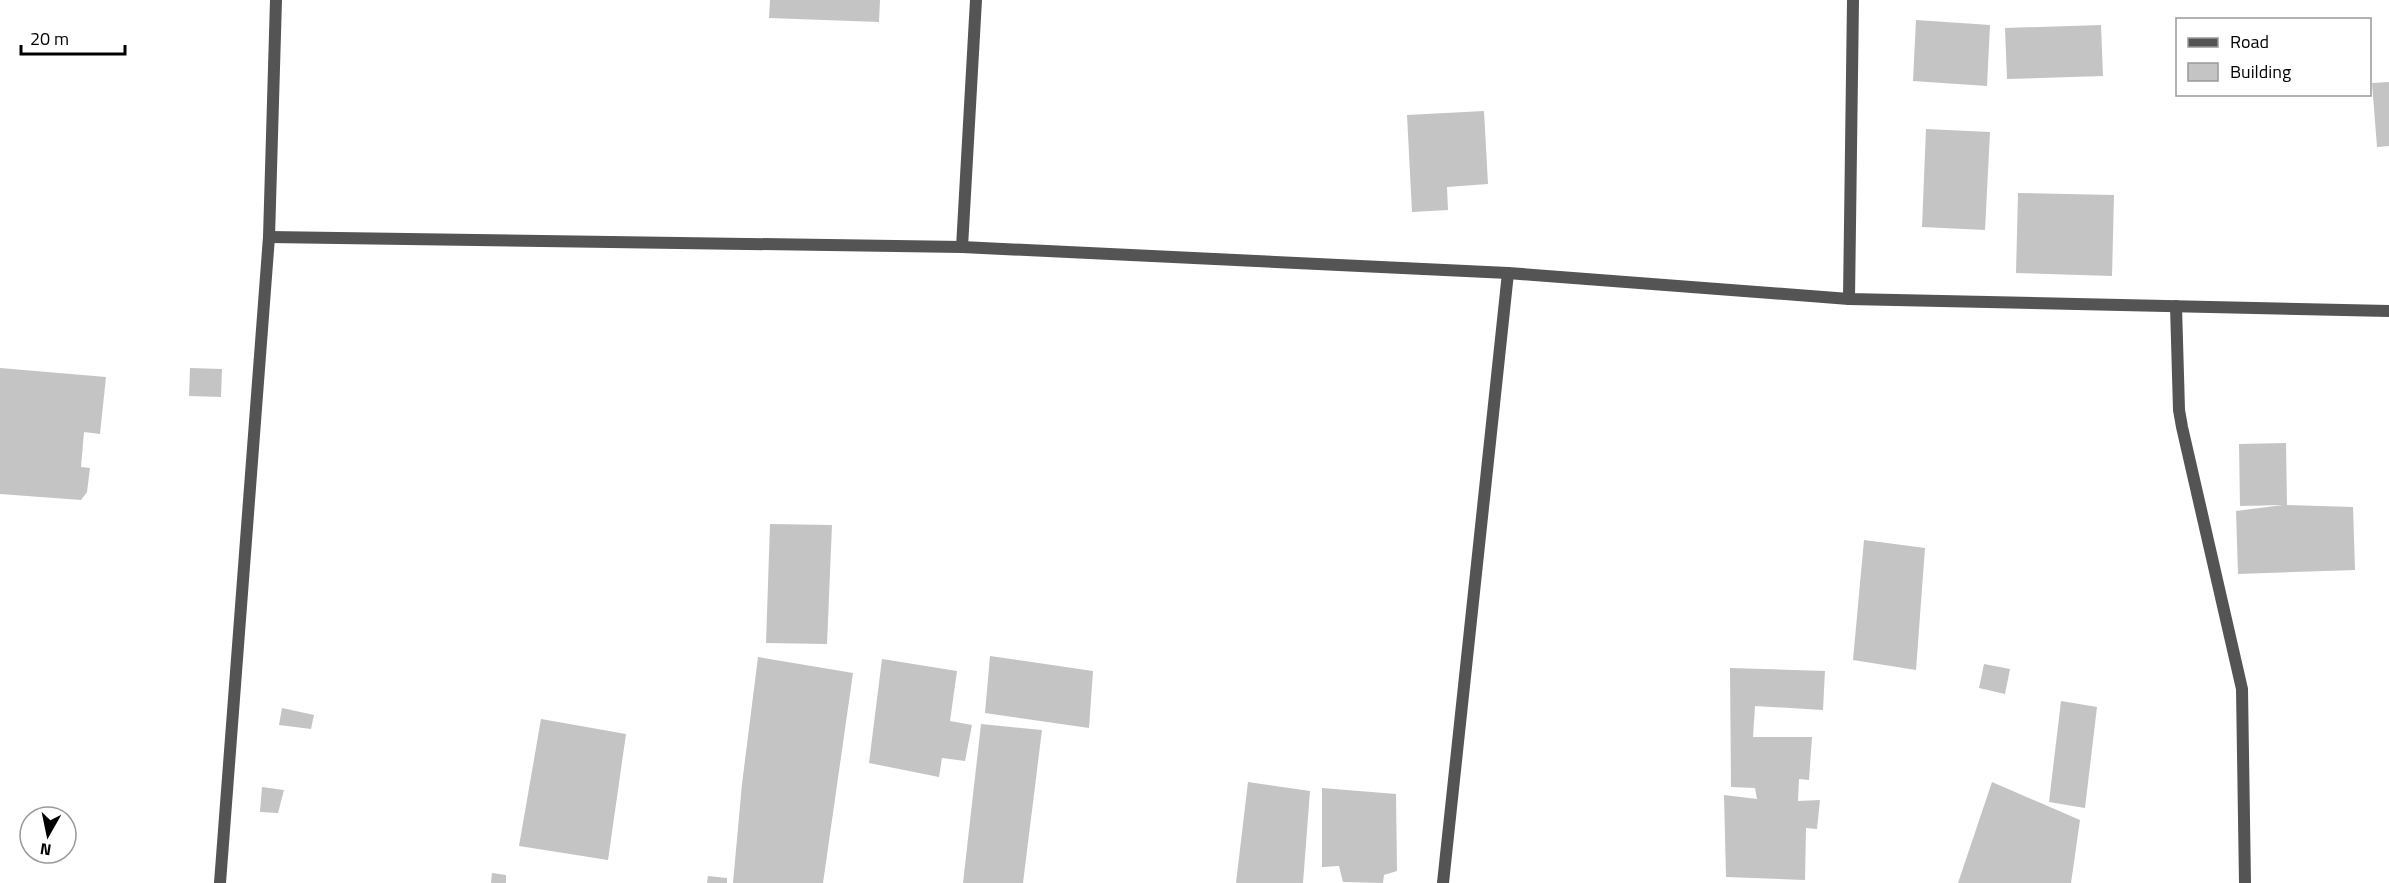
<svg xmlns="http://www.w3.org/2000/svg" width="2389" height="883" font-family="'Titillium Web',sans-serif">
  <rect width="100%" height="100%" fill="#fff"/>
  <g fill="#c4c4c4">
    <path d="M 770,0 L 880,0 L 879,22 L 769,18 Z"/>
    <path d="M 1916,20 L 1990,25 L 1987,86 L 1913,81 Z"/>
    <path d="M 2101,25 L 2103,76 L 2007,79 L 2005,28 Z"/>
    <path d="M 2389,82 L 2389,146 L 2377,147 L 2372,83 Z"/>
    <path d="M 1484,111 L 1488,184 L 1447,187 L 1448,210 L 1412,212 L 1407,115 Z"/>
    <path d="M 1926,129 L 1990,132 L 1985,230 L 1922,227 Z"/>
    <path d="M 2018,193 L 2114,195 L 2112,276 L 2016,273 Z"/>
    <path d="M 0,368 L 106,377 L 100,434 L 84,432 L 81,467 L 90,468 L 87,492 L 81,500 L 0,494 Z"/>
    <path d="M 190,368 L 222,369 L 221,397 L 189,396 Z"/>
    <path d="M 2286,443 L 2287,505 L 2353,507 L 2355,570 L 2238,574 L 2236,511 L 2283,505 L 2240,506 L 2239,444 Z"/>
    <path d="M 770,524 L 832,525 L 827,644 L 766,643 Z"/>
    <path d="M 1864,540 L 1925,548 L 1916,670 L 1853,660 Z"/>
    <path d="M 990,656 L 1093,671 L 1089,728 L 985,713 Z"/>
    <path d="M 758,657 L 853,673 L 823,883 L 733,883 L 742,784 Z"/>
    <path d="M 882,659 L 957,671 L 950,721 L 972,725 L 965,761 L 942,758 L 939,777 L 869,763 Z"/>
    <path d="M 1984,664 L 2010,669 L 2005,694 L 1979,688 Z"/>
    <path d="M 1730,668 L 1825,671 L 1823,710 L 1755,706 L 1753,737 L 1812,737 L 1809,780 L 1799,779 L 1798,801 L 1820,800 L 1817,829 L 1806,828 L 1805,880 L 1726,877 L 1724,795 L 1757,799 L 1755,788 L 1731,787 Z"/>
    <path d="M 2061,701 L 2097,707 L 2085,808 L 2049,802 Z"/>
    <path d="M 282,708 L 314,715 L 311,729 L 279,725 Z"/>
    <path d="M 541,719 L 626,734 L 608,860 L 519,846 Z"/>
    <path d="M 981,724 L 1042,730 L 1023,883 L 963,883 Z"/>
    <path d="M 1248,782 L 1310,791 L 1303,883 L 1236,883 Z"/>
    <path d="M 1992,782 L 2080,820 L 2071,883 L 1958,883 Z"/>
    <path d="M 262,787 L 284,790 L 278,813 L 260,812 Z"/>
    <path d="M 1322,788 L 1396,794 L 1397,871 L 1384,875 L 1383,883 L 1343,882 L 1339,866 L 1322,867 Z"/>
    <path d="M 492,873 L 506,875 L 506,883 L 491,883 Z"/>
    <path d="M 708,876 L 727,878 L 727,883 L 707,883 Z"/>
  </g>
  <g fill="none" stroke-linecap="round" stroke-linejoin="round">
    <g stroke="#545454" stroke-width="12">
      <path d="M 269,237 L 962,247 L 1508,273 L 1849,299 L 2389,311"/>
      <path d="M 962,247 L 976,0"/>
      <path d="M 1849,299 L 1853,0"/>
      <path d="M 2176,306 L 2179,410 L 2182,427 L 2242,689 L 2245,883"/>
      <path d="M 220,883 L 269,237 L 276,0"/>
      <path d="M 1443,883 L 1508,273"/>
    </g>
  </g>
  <rect x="2176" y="18" width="195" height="78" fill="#ffffff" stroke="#999999" stroke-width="1.5"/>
  <rect x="2188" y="38" width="30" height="9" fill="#545454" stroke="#999999" stroke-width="1.5"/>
  <text x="2230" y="48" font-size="18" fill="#000000">Road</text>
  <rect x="2188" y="63" width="30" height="18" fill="#c4c4c4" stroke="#999999" stroke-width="1.5"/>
  <text x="2230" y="78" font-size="18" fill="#000000">Building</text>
  <g transform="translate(48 835) rotate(189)"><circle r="28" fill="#ffffff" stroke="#999999" stroke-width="1.5"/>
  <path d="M0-4.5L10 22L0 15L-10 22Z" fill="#000000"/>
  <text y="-9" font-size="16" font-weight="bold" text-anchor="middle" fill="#000000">N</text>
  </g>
  <path d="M21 45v9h104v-9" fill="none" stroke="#000000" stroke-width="3"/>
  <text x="30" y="45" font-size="18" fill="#000000" stroke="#ffffff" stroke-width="4.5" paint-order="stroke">20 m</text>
</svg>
